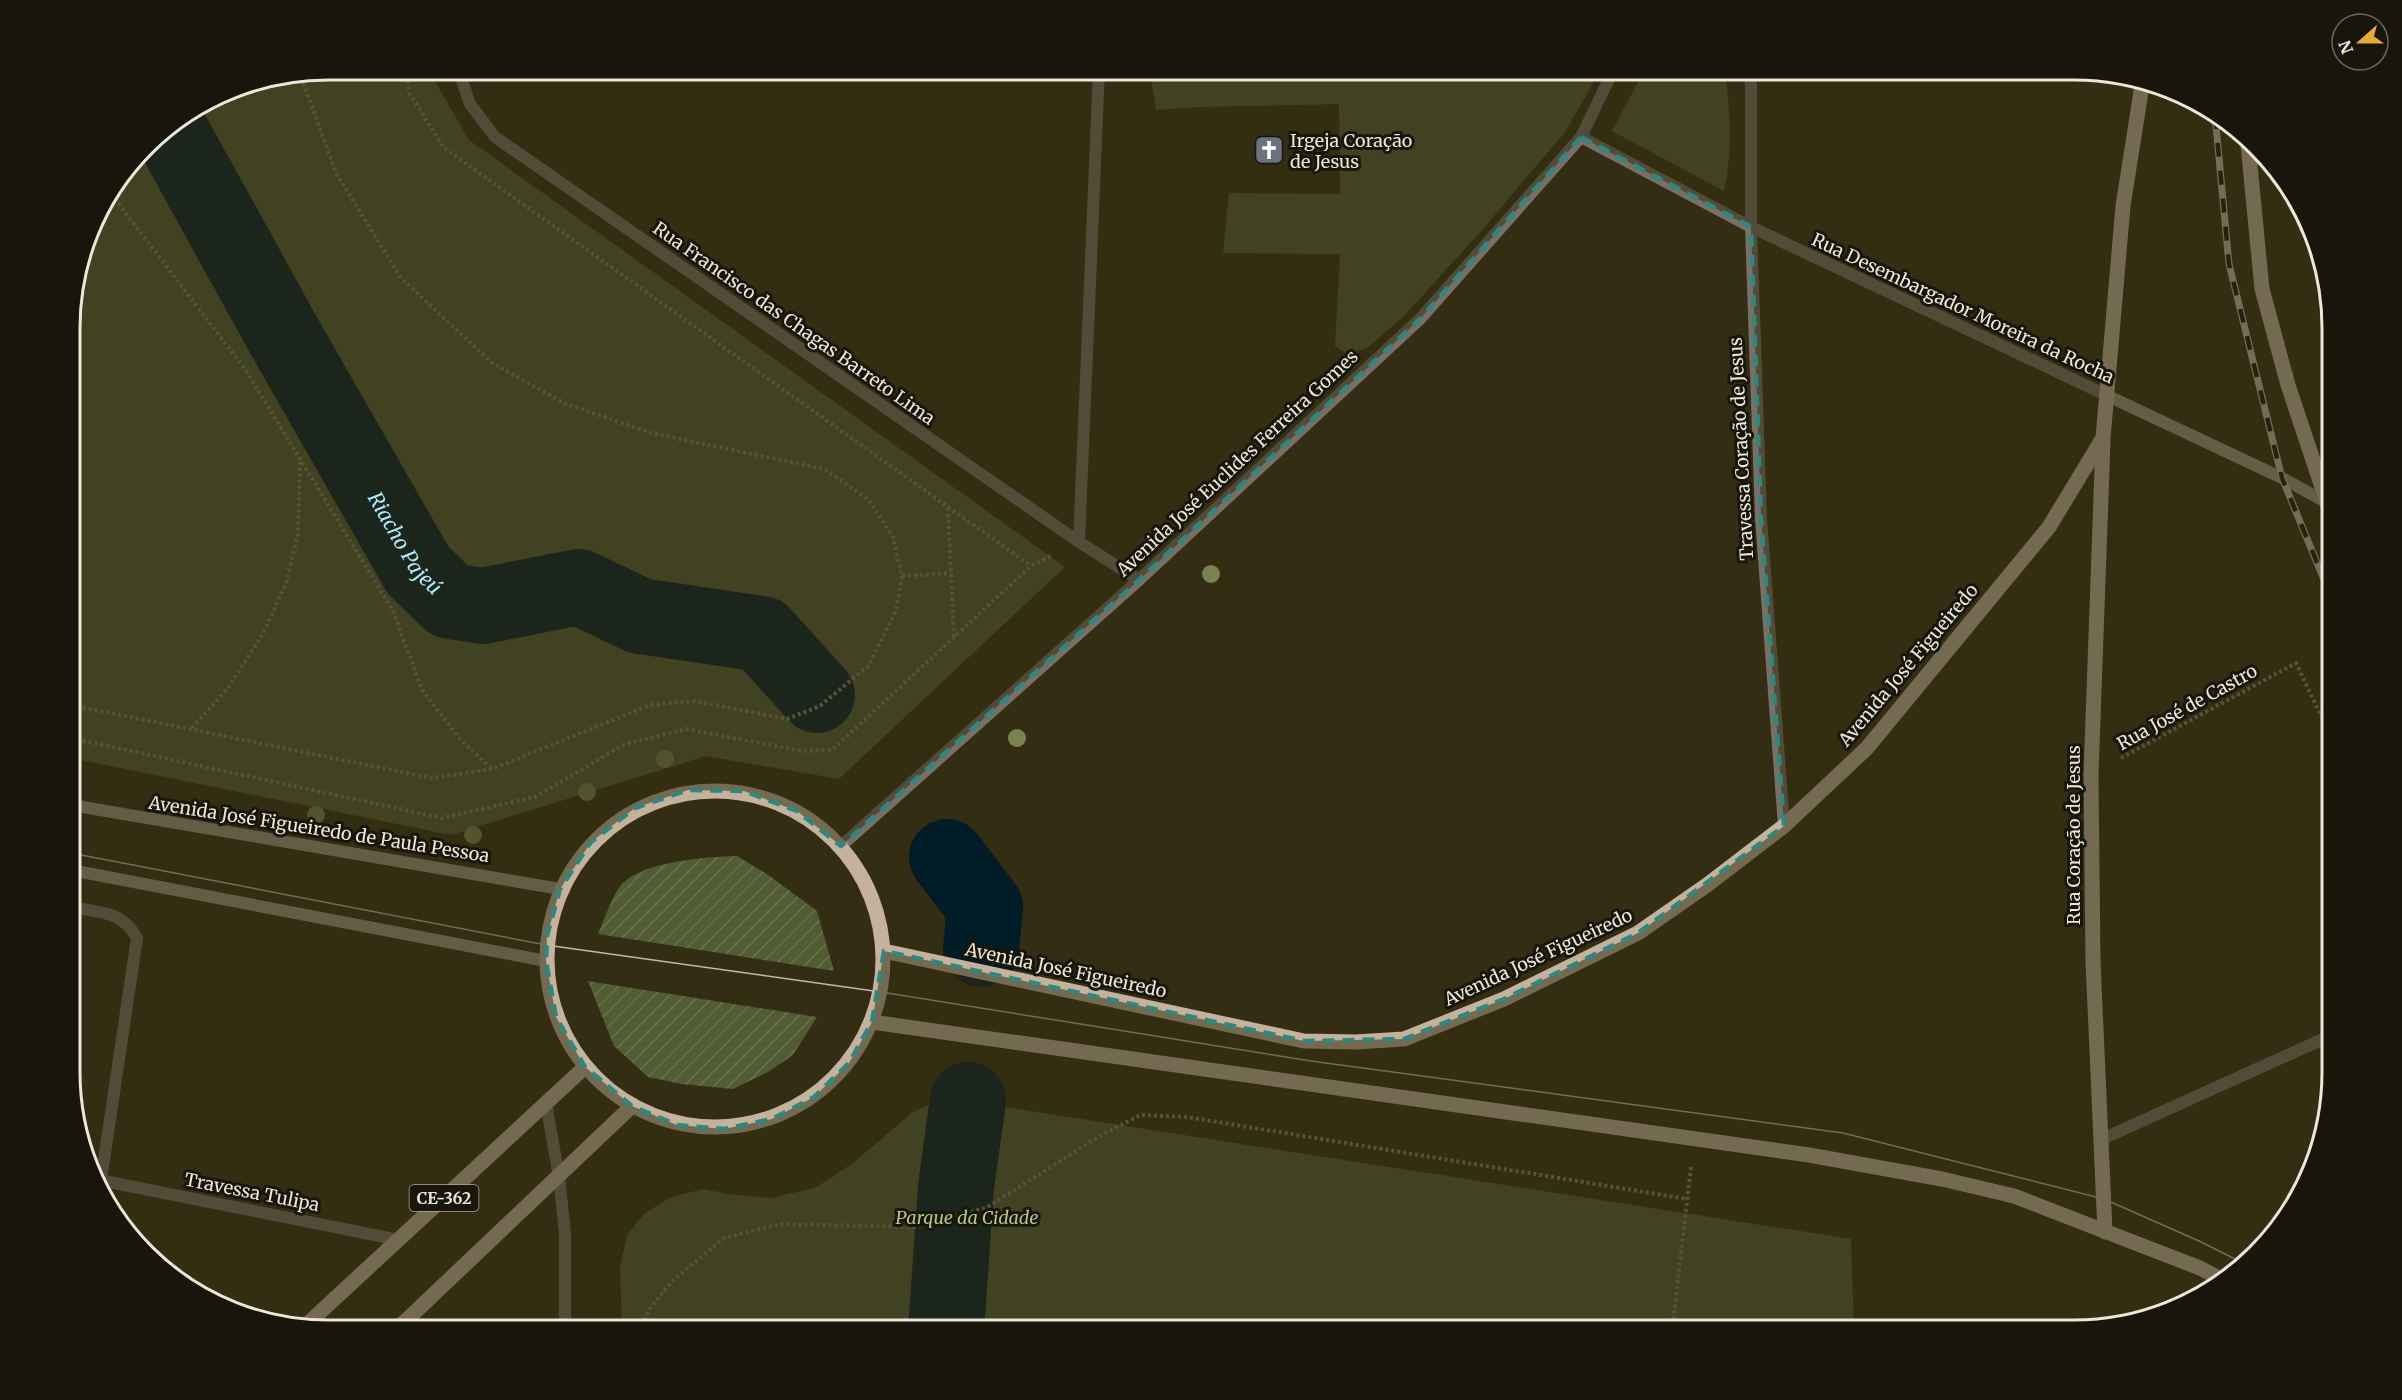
<svg xmlns="http://www.w3.org/2000/svg" width="2402" height="1400" font-family="Merriweather,serif">
  <defs>
    <pattern id="garden-furrows" width="10" height="10" patternUnits="userSpaceOnUse" patternTransform="scale(1.5)"><rect width="10" height="10" fill="#515c33"/><path d="M-1 1l2-2M0 10L10 0M9 11l2-2" fill="none" stroke="#6a7350"/></pattern>
  </defs>
  <rect width="100%" height="100%" fill="#332d13"/>
  <g fill="#515c33">
    <path d="M 328,69 L 428,69 L 469,140 L 1065,567 L 839,779 L 706,756 L 451,835 L 71,758 L 71,294 L 96,213 L 157,133 L 229,89 Z"/>
    <path d="M 1277,69 L 1596,69 L 1593,83 L 1565,132 L 1482,230 L 1405,315 L 1366,349 L 1345,353 L 1335,346 L 1340,254 L 1223,253 L 1229,193 L 1340,194 L 1339,104 L 1197,107 L 1156,110 L 1151,79 Z"/>
    <path d="M 1645,69 L 1725,69 C 1730,110 1733,151 1724,191 L 1612,131 Z"/>
    <path d="M 953,1099 L 1851,1239 L 1854,1331 L 622,1331 L 620,1267 L 627,1235 L 644,1214 L 669,1198 L 703,1189 L 728,1194 L 771,1198 L 815,1188 L 853,1163 L 913,1112 L 932,1103 Z"/>
  </g>
  <g fill="url(#garden-furrows)">
    <path d="M 737,856 L 767,874 L 817,911 L 834,971 L 598,934 C 604,921 612,895 622,884 C 644,861 706,857 737,856 Z"/>
    <path d="M 588,981 L 817,1017 L 793,1055 L 768,1072 L 733,1089 L 681,1084 L 648,1077 L 614,1046 Z"/>
  </g>
  <g fill="none" stroke-linecap="round" stroke-linejoin="round">
    <g stroke="#001c26" stroke-width="76">
      <path id="s1" d="M 168,126 L 284,336 L 418,570 L 450,601 L 483,606 L 579,587 L 640,616 L 762,634 L 817,695"/>
      <path d="M 947,857 L 985,907 L 981,949"/>
      <path d="M 946,1331 L 956,1187 L 968,1100"/>
    </g>
    <g stroke="#847f6a" stroke-width="4" stroke-dasharray="3 3" stroke-linecap="butt">
      <path d="M 405,69 L 410,94 L 444,148 L 1031,566"/>
      <path d="M 111,194 L 245,369 L 393,611 L 422,690 L 460,739 L 492,769"/>
      <path d="M 948,508 L 954,638"/>
      <path d="M 902,576 L 951,573"/>
      <path d="M 71,705 L 431,778 L 492,769 L 650,705 L 694,701 L 787,719 L 820,706 L 868,666 L 896,610 L 902,576 L 893,537 L 868,499 L 824,469 L 651,433 L 564,403 L 492,363 L 401,278 L 336,173 L 300,74"/>
      <path d="M 192,728 L 228,688 L 264,632 L 286,583 L 298,534 L 300,460"/>
      <path d="M 71,738 L 442,818 L 535,797 L 625,744 L 686,729 L 802,751 L 832,750 L 1031,566 L 1051,556"/>
      <path d="M 2121,758 L 2296,663 L 2332,739"/>
      <path d="M 639,1331 L 649,1310 L 671,1282 L 724,1238 L 780,1224 L 914,1227 L 986,1208 L 1098,1137 L 1140,1115 L 1187,1117 L 1687,1199"/>
      <path d="M 1672,1331 L 1691,1167"/>
    </g>
    <g stroke="#787066" stroke-width="12">
      <path d="M 458,69 L 470,104 L 495,137 L 1079,542 L 1139,580"/>
      <path d="M 1751,69 L 1751,227 L 1761,518 L 1784,826"/>
      <path d="M 1079,542 L 1099,69"/>
      <path d="M 71,907 C 100,913 122,910 137,938 L 101,1180"/>
      <path d="M 546,1103 L 559,1177 L 565,1233 L 565,1331"/>
      <path d="M 2100,1140 L 2332,1035"/>
      <path d="M 99,1180 L 399,1240"/>
    </g>
    <g stroke="#787066" stroke-width="12">
      <path d="M 1581,137 L 1751,227 L 2106,395"/>
      <path d="M 841,846 L 1139,580 L 1421,318 L 1581,137 L 1614,69"/>
    </g>
    <g stroke="#a39585" stroke-width="12">
      <path d="M 2106,395 L 2282,478 L 2331,505"/>
      <path d="M 71,805 L 560,889"/>
      <path d="M 71,870 L 546,961"/>
    </g>
    <g stroke="#c4b29d" stroke-width="15">
      <path d="M 2248,145 L 2262,289 L 2288,385 L 2332,517"/>
      <path d="M 2103,441 L 2091,775 L 2093,961 L 2105,1232"/>
      <circle cx="715" cy="959" r="168"/>
      <path d="M 884,951 L 1304,1041 L 1356,1042 L 1404,1039 L 1504,999 L 1638,933 L 1707,885 L 1784,826 L 1867,748 L 2049,527 L 2103,438 L 2123,206 L 2143,79"/>
      <path d="M 872,1022 L 1809,1155 L 1942,1179 L 2014,1196 L 2200,1268 L 2224,1281"/>
      <path d="M 303,1328 L 585,1067"/>
      <path d="M 395,1331 L 632,1106"/>
    </g>
    <path stroke="#bfbaa9" stroke-width="1.5" d="M 71,853 L 546,945 L 881,992 L 1311,1061 L 1843,1133 L 2104,1199 L 2199,1241 L 2245,1264"/>
    <g stroke="#bfbaa9" stroke-width="7">
      <path id="rail" d="M 2215,115 L 2229,264 L 2282,478 L 2332,599"/>
    </g>
    <use href="#rail" stroke="#18150a" stroke-width="4.5" stroke-dasharray="14" stroke-linecap="butt"/>
  </g>
  <g fill="#7a834d">
    <circle cx="1211" cy="574" r="9"/>
    <circle cx="1017" cy="738" r="9"/>
    <circle cx="665" cy="759" r="9"/>
    <circle cx="587" cy="792" r="9"/>
    <circle cx="316" cy="815" r="9"/>
    <circle cx="473" cy="835" r="9"/>
  </g>
  <path d="M0 0H2402V1400H0ZM 1581,137 L 1751,227 L 1761,518 L 1784,826 L 1638,933 L 1504,999 L 1404,1039 L 1304,1041 L 884,951 L 872,1022 L 849,1063 L 814,1097 L 772,1119 L 724,1129 L 677,1125 L 632,1106 L 585,1067 L 556,1017 L 546,961 L 547,936 L 560,889 L 591,842 L 635,808 L 688,790 L 744,791 L 797,811 L 841,846 L 1139,580 L 1421,318 Z" fill="#332d13" fill-opacity=".55" fill-rule="evenodd"/>
  <path fill="none" stroke="#30877e" stroke-width="4.5" stroke-dasharray="12 8" stroke-linejoin="round" d="M 1581,137 L 1751,227 L 1761,518 L 1784,826 L 1638,933 L 1504,999 L 1404,1039 L 1304,1041 L 884,951 L 872,1022 L 849,1063 L 814,1097 L 772,1119 L 724,1129 L 677,1125 L 632,1106 L 585,1067 L 556,1017 L 546,961 L 547,936 L 560,889 L 591,842 L 635,808 L 688,790 L 744,791 L 797,811 L 841,846 L 1139,580 L 1421,318 Z"/>
  <defs>
    <g id="church-square" transform="scale(1.5)"><rect x="-9" y="-9" width="18" height="18" rx="4" fill="#6b7280" stroke="#18150a"/><path d="M-1.2-6h2.4v3.5h3.3v2.4h-3.3V6h-2.4V-.1h-3.3v-2.4h3.3Z" fill="#fff"/></g>
  </defs>
  <g fill-rule="evenodd">
    <use href="#church-square" x="1269" y="150"/>
  </g>
  <g text-anchor="middle" dominant-baseline="central" stroke-width="6" stroke-linejoin="round" paint-order="stroke">
    <rect fill="#18150a" stroke="#aca99b" stroke-width="1.5" x="409.5" y="1185" width="69" height="26" rx="4.5"/>
    <g font-size="16" font-weight="bold" fill="#ece8d9">
      <text x="444" y="1198">CE-362</text>
    </g>
    <g font-size="18" fill="#ece8d9" stroke="#18150a" text-anchor="start">
      <text x="1290" y="140">Irgeja Coração<tspan x="1290" dy="21">de Jesus</tspan></text>
    </g>
    <g font-size="18" fill="#ece8d9" stroke="#18150a">
      <text transform="translate(1963 308) rotate(25)">Rua Desembargador Moreira da Rocha</text>
      <text transform="translate(794 323) rotate(35)">Rua Francisco das Chagas Barreto Lima</text>
      <text transform="translate(1741 449) rotate(-93)">Travessa Coração de Jesus</text>
      <text transform="translate(1237 463) rotate(-43)">Avenida José Euclides Ferreira Gomes</text>
      <text transform="translate(1908 665) rotate(-50)">Avenida José Figueiredo</text>
      <text transform="translate(2187 707) rotate(-29)">Rua José de Castro</text>
      <text transform="translate(319 829) rotate(9)">Avenida José Figueiredo de Paula Pessoa</text>
      <text transform="translate(2073 835) rotate(-90)">Rua Coração de Jesus</text>
      <text transform="translate(1538 957) rotate(-25)">Avenida José Figueiredo</text>
      <text transform="translate(1066 970) rotate(12)">Avenida José Figueiredo</text>
      <text transform="translate(252 1192) rotate(11)">Travessa Tulipa</text>
    </g>
    <g font-size="18" font-style="italic" fill="#b4c97d" stroke="#18150a">
      <text x="967" y="1217">Parque da Cidade</text>
    </g>
    <g font-size="20" font-style="italic" fill="#b3e9fd" stroke="#18150a">
      <text stroke="none"><textPath href="#s1" startOffset="480">Riacho Pajeú</textPath></text>
    </g>
  </g>
  <path d="M0 0H2402V1400H0ZM328 80H2074A248 248 0 0 1 2322 328V1072A248 248 0 0 1 2074 1320H328A248 248 0 0 1 80 1072V328A248 248 0 0 1 328 80Z" fill="#18150a" fill-rule="evenodd"/>
  <path fill="none" stroke="#ece8d9" stroke-width="3" d="M328 80H2074A248 248 0 0 1 2322 328V1072A248 248 0 0 1 2074 1320H328A248 248 0 0 1 80 1072V328A248 248 0 0 1 328 80Z"/>
  <g transform="translate(2360 42) rotate(249)"><circle r="28" fill="#18150a" stroke="#6d695d" stroke-width="1.5"/>
  <path d="M0-4.5L10 22L0 15L-10 22Z" fill="#e6ac36"/>
  <text y="-9" font-size="16" font-weight="bold" text-anchor="middle" fill="#ece8d9">N</text>
  </g>
</svg>
